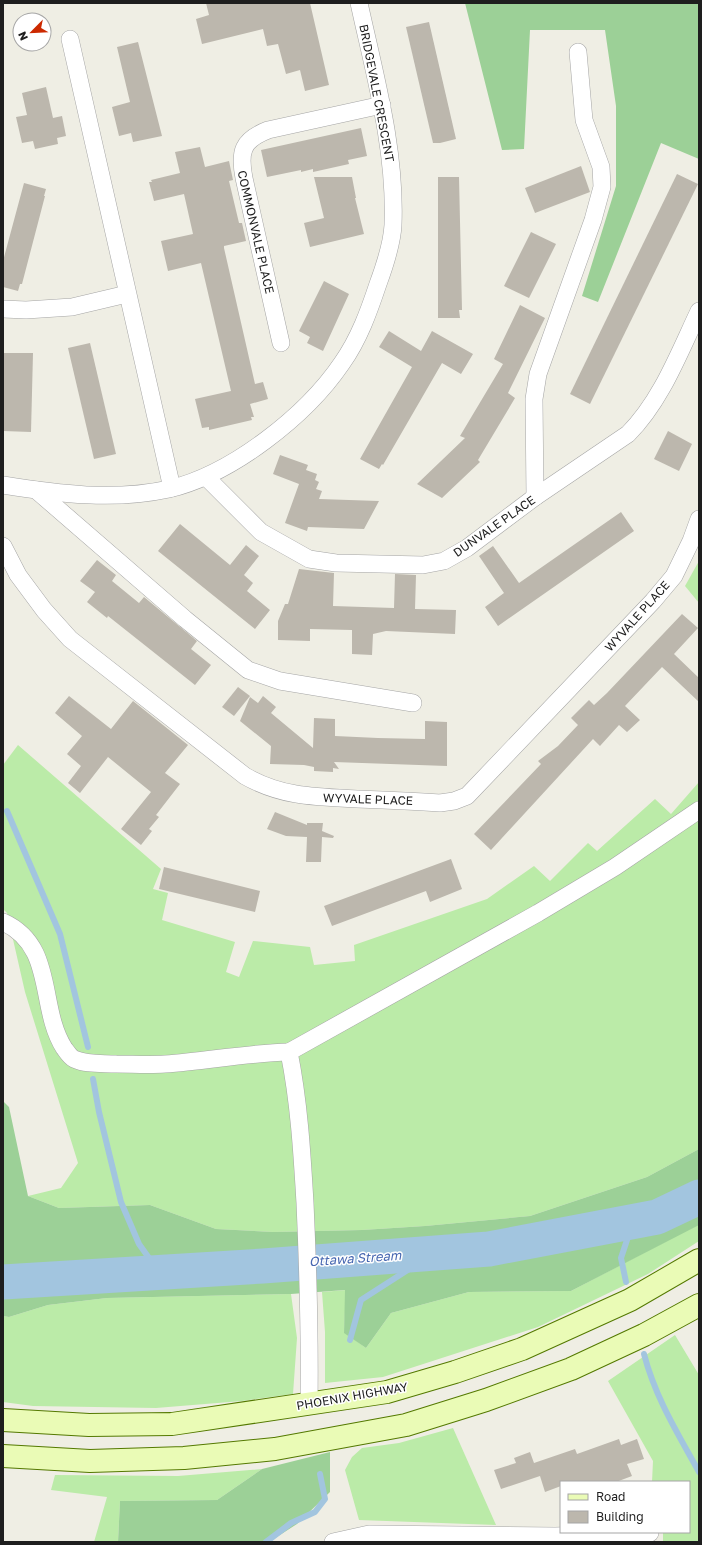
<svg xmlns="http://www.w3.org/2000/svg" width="702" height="1545" font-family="'Golos Text',sans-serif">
  <rect width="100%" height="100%" fill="#efeee4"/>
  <g fill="#bbeba8">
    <path d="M 699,561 L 699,603 L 685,586 Z"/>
    <path d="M 18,745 L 161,869 L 153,889 L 168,893 L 162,920 L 235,942 L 226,972 L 239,977 L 253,941 L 310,947 L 314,965 L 355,961 L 354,945 L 487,899 L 534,866 L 550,881 L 588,843 L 597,851 L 655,799 L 671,814 L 699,782 L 699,1149 L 647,1177 L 530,1216 L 425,1226 L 362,1230 L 273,1232 L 216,1229 L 150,1205 L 59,1208 L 28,1196 L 61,1188 L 78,1163 L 25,992 L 7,913 L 3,909 L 3,765 Z"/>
    <path d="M 699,1224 L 699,1241 L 648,1274 L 538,1327 L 383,1377 L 325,1383 L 325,1332 L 322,1292 L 346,1290 L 344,1332 L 366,1348 L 391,1313 L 469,1292 L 571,1291 Z"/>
    <path d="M 291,1294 L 297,1338 L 293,1394 L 242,1401 L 156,1408 L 33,1406 L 3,1402 L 3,1316 L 9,1317 L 48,1305 L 107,1298 Z"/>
    <path d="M 675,1335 L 699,1375 L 699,1542 L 663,1542 L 663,1532 L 689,1532 L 689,1482 L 652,1482 L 653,1461 L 608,1381 Z"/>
    <path d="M 453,1428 L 496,1525 L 359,1520 L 345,1470 L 352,1457 L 362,1448 L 399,1443 Z"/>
    <path d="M 262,1469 L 217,1500 L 120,1501 L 118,1542 L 94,1542 L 107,1497 L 51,1490 L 55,1475 L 178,1476 Z"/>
  </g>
  <g fill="#9cd097">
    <path d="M 465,3 L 699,3 L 699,159 L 661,143 L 598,302 L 582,296 L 616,186 L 616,106 L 605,30 L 530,30 L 524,149 L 502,150 Z"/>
    <path d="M 3,1101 L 9,1107 L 28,1196 L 59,1208 L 150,1205 L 216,1229 L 273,1232 L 362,1230 L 425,1226 L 530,1216 L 647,1177 L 699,1149 L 699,1225 L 571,1291 L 469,1292 L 391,1313 L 366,1348 L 344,1333 L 345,1290 L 291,1294 L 107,1298 L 48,1305 L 9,1317 L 3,1316 Z"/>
    <path d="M 330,1452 L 330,1492 L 297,1524 L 269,1542 L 118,1542 L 120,1501 L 217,1500 L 262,1469 Z"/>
  </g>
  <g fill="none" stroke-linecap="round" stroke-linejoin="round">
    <g stroke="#a2c5df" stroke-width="6">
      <path d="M 7,811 L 60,934 L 88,1047"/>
      <path d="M 93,1079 L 99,1112 L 121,1202 L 139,1244 L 159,1272"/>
      <path d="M 626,1282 L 621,1258 L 633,1222"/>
      <path d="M 350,1340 L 361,1300 L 417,1264 L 425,1254"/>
      <path d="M 644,1354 C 655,1397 678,1434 699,1472"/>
      <path d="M 266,1542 L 291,1523 L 315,1512 L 325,1499 L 320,1474"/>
    </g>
    <path stroke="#a2c5df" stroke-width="35" d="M 3,1282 L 263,1266 L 489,1249 L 657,1217 L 699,1197"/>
  </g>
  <g fill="#bcb7ad">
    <path d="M 206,3 L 310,3 L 329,85 L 305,91 L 300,70 L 286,74 L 278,44 L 267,46 L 263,29 L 202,44 L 196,19 L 209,15 Z"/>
    <path d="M 429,22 L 456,139 L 440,143 L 433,143 L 406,27 Z"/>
    <path d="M 138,42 L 162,136 L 133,142 L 131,133 L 119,136 L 112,107 L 130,102 L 117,47 Z"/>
    <path d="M 46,87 L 53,118 L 62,116 L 66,136 L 57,138 L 58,144 L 35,149 L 33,141 L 22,143 L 16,117 L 27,115 L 22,93 Z"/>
    <path d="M 361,128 L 367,156 L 348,160 L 349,164 L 313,172 L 313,169 L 301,172 L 301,170 L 267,177 L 261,150 Z"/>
    <path d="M 200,147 L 205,167 L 229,161 L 233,180 L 229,181 L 239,223 L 242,223 L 246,241 L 224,246 L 224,248 L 255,384 L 263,382 L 268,399 L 250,404 L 254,417 L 251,417 L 252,420 L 209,430 L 209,427 L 202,428 L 195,399 L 231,391 L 201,263 L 168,271 L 161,241 L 193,234 L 184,194 L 154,201 L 149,182 L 152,182 L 151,180 L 180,173 L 175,152 Z"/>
    <path d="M 581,166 L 590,192 L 535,213 L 525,188 Z"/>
    <path d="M 677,174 L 698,184 L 590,404 L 570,394 Z"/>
    <path d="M 314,177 L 352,177 L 356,198 L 355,198 L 364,234 L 310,247 L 304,223 L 324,218 Z"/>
    <path d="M 438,177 L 459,177 L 462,310 L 459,310 L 460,318 L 438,318 Z"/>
    <path d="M 24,183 L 46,189 L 44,196 L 45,196 L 22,284 L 20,284 L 18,291 L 3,287 L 3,261 Z"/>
    <path d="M 531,232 L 556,244 L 529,298 L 504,286 Z"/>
    <path d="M 324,281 L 349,294 L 323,351 L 307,343 L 310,337 L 299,331 Z"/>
    <path d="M 520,305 L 545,318 L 508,393 L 515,398 L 478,460 L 480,462 L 442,498 L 417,484 L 465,438 L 460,436 L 503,364 L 494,359 Z"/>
    <path d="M 389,331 L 421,351 L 432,331 L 473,354 L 461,374 L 442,363 L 383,465 L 382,464 L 379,469 L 360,459 L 412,367 L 379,347 Z"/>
    <path d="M 90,343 L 116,454 L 94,459 L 68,348 Z"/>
    <path d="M 3,353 L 33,353 L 31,432 L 3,431 Z"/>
    <path d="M 668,431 L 692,444 L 679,471 L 654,459 Z"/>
    <path d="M 280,455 L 308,465 L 306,470 L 317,474 L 315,480 L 319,482 L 316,489 L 322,491 L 319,499 L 379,501 L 364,529 L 308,527 L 307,531 L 285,523 L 299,484 L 273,474 Z"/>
    <path d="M 621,512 L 634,531 L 498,626 L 485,607 L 504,593 L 479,556 L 493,546 L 519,583 Z"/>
    <path d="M 180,524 L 230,565 L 246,545 L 259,556 L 244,575 L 253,583 L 247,591 L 270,610 L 255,629 L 158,551 Z"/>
    <path d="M 97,560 L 116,575 L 112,581 L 139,603 L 144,597 L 197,641 L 191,649 L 211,665 L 195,685 L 108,616 L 107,618 L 87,602 L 95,592 L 80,581 Z"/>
    <path d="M 299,569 L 334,573 L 333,606 L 394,608 L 395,574 L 416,575 L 415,609 L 456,610 L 455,634 L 386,631 L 373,634 L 372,655 L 352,654 L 352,630 L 310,629 L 310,641 L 278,640 L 278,621 L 285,604 L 288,604 Z"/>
    <path d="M 682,614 L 698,628 L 674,654 L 699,678 L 699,702 L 662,667 L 625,706 L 640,720 L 627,732 L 619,725 L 600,746 L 593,739 L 491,850 L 474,834 L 541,764 L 538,761 L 558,746 L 578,725 L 571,718 L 589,700 L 594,705 L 607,693 Z"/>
    <path d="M 238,687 L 250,696 L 234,716 L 222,707 Z"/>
    <path d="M 69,696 L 111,729 L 133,701 L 188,745 L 165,773 L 180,784 L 156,815 L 159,817 L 149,829 L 152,831 L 141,845 L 121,829 L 151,792 L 108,757 L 80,793 L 68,783 L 81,766 L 67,754 L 82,736 L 55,713 Z"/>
    <path d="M 263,696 L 276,707 L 271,713 L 313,748 L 314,718 L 335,719 L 335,736 L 378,738 L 425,739 L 425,721 L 447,722 L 447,766 L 334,762 L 339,769 L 333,768 L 333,772 L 314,771 L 314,767 L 304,765 L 270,764 L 271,746 L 240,721 L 250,697 L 258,703 Z"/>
    <path d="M 275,812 L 307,825 L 307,823 L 323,823 L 322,831 L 334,836 L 333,838 L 322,837 L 321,862 L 306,862 L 307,837 L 286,836 L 267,829 Z"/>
    <path d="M 451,859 L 462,889 L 430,902 L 426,891 L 332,926 L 324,906 Z"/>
    <path d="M 164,867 L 260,891 L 255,912 L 159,889 Z"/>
    <path d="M 619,1439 L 621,1445 L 637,1439 L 644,1459 L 627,1464 L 632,1476 L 616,1482 L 561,1482 L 561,1486 L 545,1492 L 540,1476 L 501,1489 L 494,1470 L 516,1463 L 514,1458 L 530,1452 L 534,1463 L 575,1449 L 577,1454 Z"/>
  </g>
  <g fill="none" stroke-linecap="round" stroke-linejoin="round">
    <g stroke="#a5a5a5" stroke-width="18">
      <g id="street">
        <path d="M 70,39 L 172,488"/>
        <path d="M 3,309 L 26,310 L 72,307 L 127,294"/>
        <path d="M 281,343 L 244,178 C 239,152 242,140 268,130 L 382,105"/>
        <path d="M 206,477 L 261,532 L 309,559 L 336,563 L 423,565 L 444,561 L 467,548 L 535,497 L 628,434 C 661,401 679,353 699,311"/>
        <path d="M 3,485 C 59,494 114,501 169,489 C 232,474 306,416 342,363 C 359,339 369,311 378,284 C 385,265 392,244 393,225 C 396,150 375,76 359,3"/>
        <path d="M 36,490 L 185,619 L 248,670 L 280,681 L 413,703"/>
        <path d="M 535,497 L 534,399 L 538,374 L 593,220 L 602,187 L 601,167 L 584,120 L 578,52"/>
        <path d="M 3,546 L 18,575 L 44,610 L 70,639 L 245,776 C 282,797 316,797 357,799 C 385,800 412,801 440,803 L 454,801 L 467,796 L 653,601 L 674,576 L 691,541 L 699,519"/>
        <path d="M 3,922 C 56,946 38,1007 64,1048 C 67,1052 70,1057 74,1059 C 87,1065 103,1063 116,1064 C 132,1064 149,1065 165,1064 C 207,1061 247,1053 289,1052"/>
        <path d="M 309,1404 C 310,1337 308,1270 305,1203 C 302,1152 299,1102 289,1052 L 538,913 L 615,867 L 699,810"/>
        <path d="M 333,1542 L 369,1534 L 555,1536 L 650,1533"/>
      </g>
    </g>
    <g stroke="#547901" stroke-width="24">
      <g id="secondary">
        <path d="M 3,1420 L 89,1425 L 172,1424 L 387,1392 L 455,1372 L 522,1349 L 630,1300 L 699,1260"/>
        <path d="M 3,1456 L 90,1461 L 184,1458 L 275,1449 L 406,1425 L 486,1400 L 571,1369 L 644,1335 L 699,1305"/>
      </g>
    </g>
    <use href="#street" stroke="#fff" stroke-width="17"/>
    <use href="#secondary" stroke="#eafbb6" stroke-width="22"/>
  </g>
  <g text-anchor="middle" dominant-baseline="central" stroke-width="3" stroke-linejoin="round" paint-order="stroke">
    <g font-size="12" fill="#1e1e1e" stroke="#fff">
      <text transform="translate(377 93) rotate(79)">BRIDGEVALE CRESCENT</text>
      <text transform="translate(256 232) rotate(77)">COMMONVALE PLACE</text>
      <text transform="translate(494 526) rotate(-35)">DUNVALE PLACE</text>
      <text transform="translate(637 616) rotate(-48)">WYVALE PLACE</text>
      <text transform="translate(368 799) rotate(2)">WYVALE PLACE</text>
      <text transform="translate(352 1396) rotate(-10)">PHOENIX HIGHWAY</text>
    </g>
    <g font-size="13" font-style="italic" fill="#4767b1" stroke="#fff">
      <text transform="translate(355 1258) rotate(-4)">Ottawa Stream</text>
    </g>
  </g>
  <rect width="702" height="1545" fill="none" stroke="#1e1e1e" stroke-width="8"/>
  <rect x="560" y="1481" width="130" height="52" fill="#ffffff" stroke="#a5a5a5"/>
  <rect x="568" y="1494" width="20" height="6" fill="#eafbb6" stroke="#a5a5a5"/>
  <text x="596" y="1501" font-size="12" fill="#1e1e1e">Road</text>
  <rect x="568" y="1511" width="20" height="12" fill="#bcb7ad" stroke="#a5a5a5"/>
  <text x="596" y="1521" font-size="12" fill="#1e1e1e">Building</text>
  <g transform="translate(32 32) rotate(246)"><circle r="19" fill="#ffffff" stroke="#a5a5a5"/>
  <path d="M0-3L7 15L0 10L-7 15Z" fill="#cc2900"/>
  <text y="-6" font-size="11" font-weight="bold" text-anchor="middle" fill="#1e1e1e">N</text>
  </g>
</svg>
